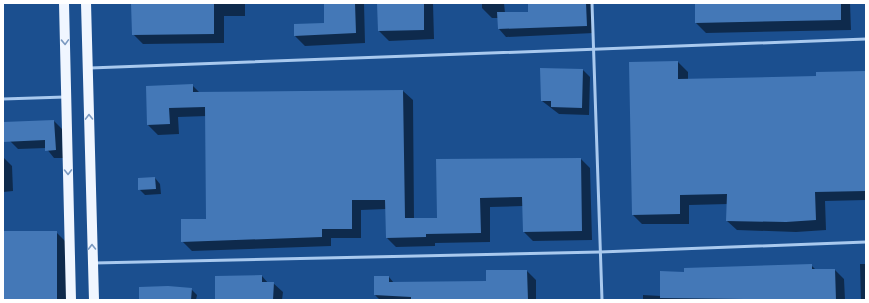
<svg xmlns="http://www.w3.org/2000/svg" width="869" height="303" font-family="Jost,sans-serif">
  <rect width="100%" height="100%" fill="#1b4f8f"/>
  <g fill="#0007">
    <path d="M 132,3 L 245,3 L 245,16 L 224,16 L 224,43 L 143,44 L 133,34 Z"/>
    <path d="M 325,3 L 364,3 L 365,43 L 305,46 L 295,36 L 295,25 L 325,24 Z"/>
    <path d="M 378,3 L 433,3 L 434,39 L 389,41 L 379,31 Z"/>
    <path d="M 482,3 L 504,3 L 505,13 L 529,13 L 529,3 L 593,3 L 594,33 L 506,37 L 499,29 L 498,18 L 492,18 L 482,8 Z"/>
    <path d="M 696,3 L 850,3 L 851,30 L 706,33 L 696,23 Z"/>
    <path d="M 678,62 L 688,72 L 688,80 L 817,77 L 866,72 L 866,200 L 825,201 L 826,230 L 796,232 L 737,230 L 727,221 L 728,204 L 689,205 L 689,224 L 642,224 L 633,215 Z"/>
    <path d="M 583,70 L 590,77 L 589,115 L 559,114 L 542,101 Z"/>
    <path d="M 192,85 L 200,93 L 403,91 L 413,100 L 414,219 L 438,219 L 437,160 L 581,159 L 590,168 L 592,240 L 533,241 L 524,232 L 523,206 L 490,207 L 490,242 L 435,243 L 435,246 L 396,247 L 387,238 L 386,209 L 361,210 L 361,238 L 331,238 L 331,246 L 192,251 L 182,241 L 207,220 L 207,116 L 178,117 L 179,134 L 158,135 L 148,125 L 147,87 Z"/>
    <path d="M 54,121 L 62,129 L 63,158 L 54,158 L 46,148 L 18,149 L 10,141 Z"/>
    <path d="M 3,157 L 12,166 L 13,191 L 3,192 Z"/>
    <path d="M 155,178 L 160,184 L 161,194 L 145,195 L 139,189 Z"/>
    <path d="M 3,232 L 56,232 L 66,242 L 67,300 L 3,300 Z"/>
    <path d="M 860,264 L 866,264 L 866,300 L 861,300 Z"/>
    <path d="M 811,265 L 816,270 L 835,270 L 844,279 L 845,300 L 643,300 L 643,295 L 661,296 L 685,273 Z"/>
    <path d="M 527,271 L 536,280 L 536,300 L 380,300 L 375,295 L 389,277 L 394,283 L 487,282 Z"/>
    <path d="M 262,276 L 268,283 L 273,283 L 283,292 L 282,300 L 216,300 Z"/>
    <path d="M 191,289 L 197,295 L 196,300 L 140,300 Z"/>
  </g>
  <g fill="#4478b7">
    <path d="M 131,3 L 214,3 L 214,34 L 132,35 Z"/>
    <path d="M 324,3 L 355,3 L 356,33 L 294,36 L 294,24 L 324,23 Z"/>
    <path d="M 377,3 L 424,3 L 424,30 L 378,31 Z"/>
    <path d="M 528,3 L 586,3 L 587,26 L 498,29 L 497,12 L 528,12 Z"/>
    <path d="M 695,3 L 841,3 L 841,20 L 695,23 Z"/>
    <path d="M 678,61 L 678,79 L 816,76 L 816,72 L 866,71 L 866,191 L 815,192 L 816,220 L 786,222 L 726,221 L 727,194 L 680,195 L 680,214 L 632,215 L 629,62 Z"/>
    <path d="M 540,68 L 583,69 L 582,108 L 551,107 L 551,101 L 541,101 Z"/>
    <path d="M 193,84 L 193,92 L 403,90 L 405,218 L 437,218 L 436,159 L 581,158 L 582,231 L 523,232 L 522,197 L 480,198 L 481,233 L 426,234 L 426,237 L 386,238 L 385,200 L 352,200 L 352,229 L 322,229 L 322,237 L 181,242 L 181,219 L 206,219 L 205,107 L 169,108 L 170,124 L 147,125 L 146,86 Z"/>
    <path d="M 54,120 L 56,150 L 45,151 L 45,140 L 3,142 L 3,122 Z"/>
    <path d="M 155,177 L 156,189 L 138,190 L 138,178 Z"/>
    <rect x="3" y="231" width="54" height="69"/>
    <path d="M 812,264 L 812,269 L 835,269 L 836,300 L 660,298 L 660,271 L 684,272 L 684,268 Z"/>
    <path d="M 486,270 L 527,270 L 528,300 L 411,300 L 411,297 L 374,295 L 374,276 L 389,276 L 389,282 L 486,281 Z"/>
    <path d="M 262,275 L 262,282 L 274,282 L 273,300 L 215,300 L 215,276 Z"/>
    <path d="M 168,286 L 192,288 L 191,300 L 139,300 L 139,287 Z"/>
  </g>
  <g fill="none" stroke-linecap="round" stroke-linejoin="round">
    <g stroke="#a9c9ee" stroke-width="3">
      <path d="M 592,3 L 602,300"/>
      <path d="M 90,68 L 866,39"/>
      <path d="M 3,99 L 65,97"/>
      <path d="M 94,263 L 600,252 L 866,242"/>
    </g>
    <g stroke="#f0f6ff" stroke-width="10">
      <path d="M 64,3 L 71,300"/>
      <path d="M 86,3 L 94,300"/>
    </g>
  </g>
  <defs><path id="oneway-chevron" d="M-2-3.5L2.5 0L-2 3.5" fill="none" stroke-width="1.6" stroke-linecap="round" stroke-linejoin="round"/></defs>
  <g stroke="#7b9ac1">
    <use href="#oneway-chevron" transform="translate(65 42) rotate(88)"/>
    <use href="#oneway-chevron" transform="translate(89 117) rotate(-91)"/>
    <use href="#oneway-chevron" transform="translate(68 172) rotate(89)"/>
    <use href="#oneway-chevron" transform="translate(92 247) rotate(-91)"/>
  </g>
  <rect width="869" height="303" fill="none" stroke="#ffffff" stroke-width="8"/>
</svg>
